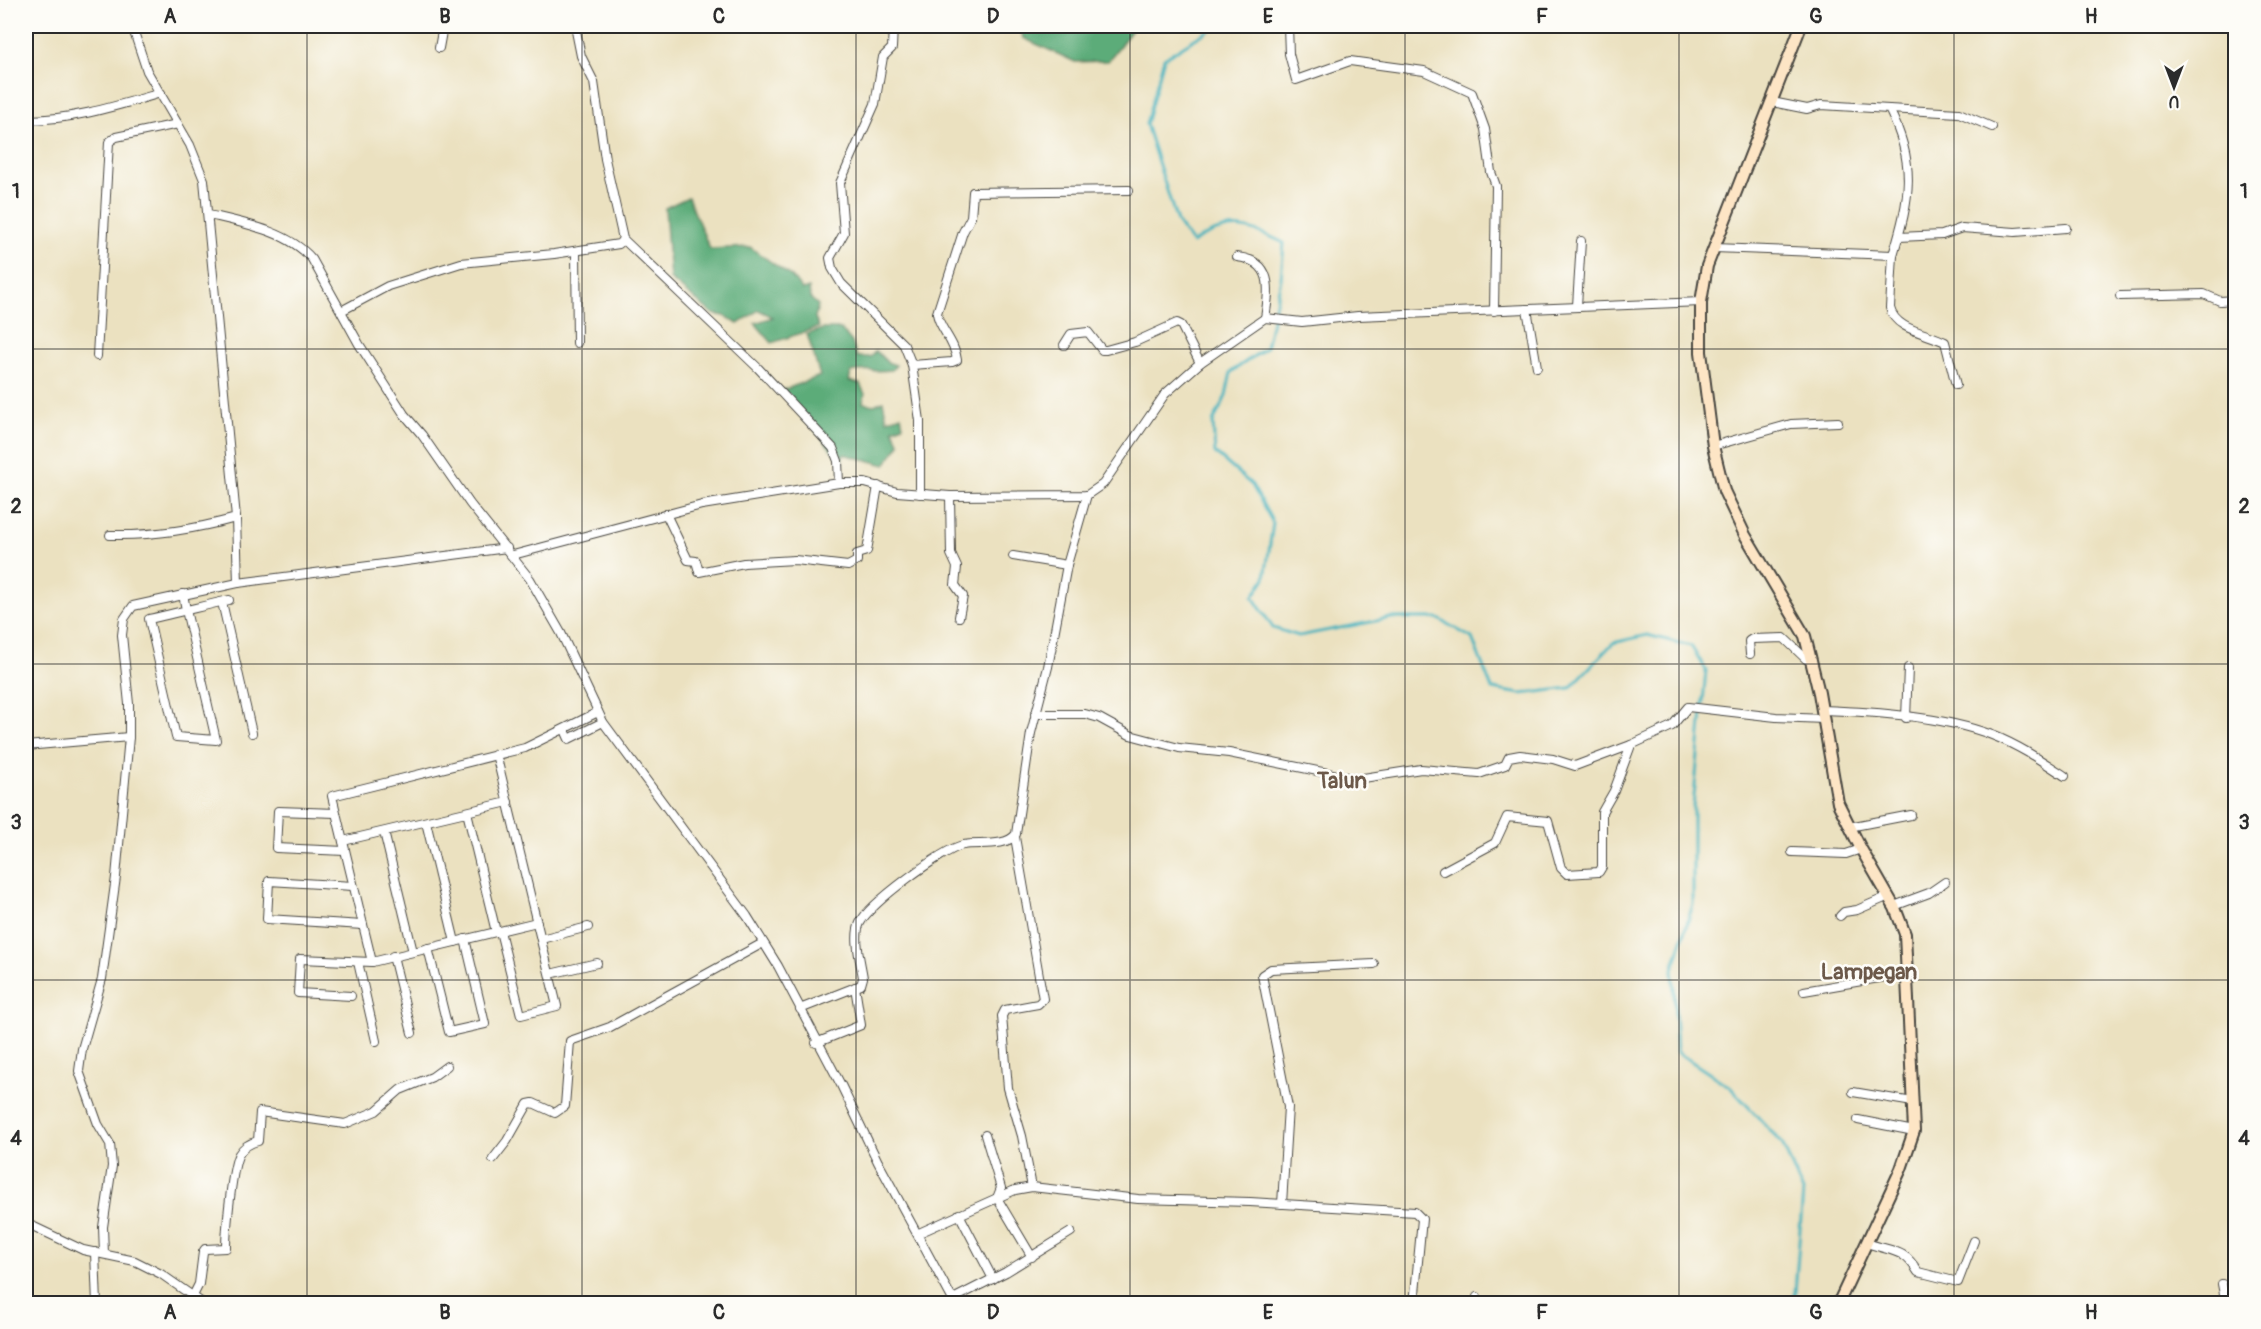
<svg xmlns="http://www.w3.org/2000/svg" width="2261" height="1329" font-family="Pangolin,sans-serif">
  <rect width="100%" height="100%" fill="#fdfcf7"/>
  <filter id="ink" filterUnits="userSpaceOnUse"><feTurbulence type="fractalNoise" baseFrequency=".0167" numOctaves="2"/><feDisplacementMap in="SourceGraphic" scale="12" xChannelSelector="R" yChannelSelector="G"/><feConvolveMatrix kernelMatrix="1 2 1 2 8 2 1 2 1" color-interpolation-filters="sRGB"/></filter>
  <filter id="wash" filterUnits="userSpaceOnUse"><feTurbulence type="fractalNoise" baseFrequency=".008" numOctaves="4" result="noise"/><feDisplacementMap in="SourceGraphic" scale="24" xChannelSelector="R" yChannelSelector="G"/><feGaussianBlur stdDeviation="1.35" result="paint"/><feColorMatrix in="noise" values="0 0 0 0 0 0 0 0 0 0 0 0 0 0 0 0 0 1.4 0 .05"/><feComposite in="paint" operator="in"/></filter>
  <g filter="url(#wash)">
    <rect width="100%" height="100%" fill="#ebe1c0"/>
    <g fill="#5cac79" stroke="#446c52" stroke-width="1.5">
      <path d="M 1020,26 L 1135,26 L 1108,61 L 1075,62 L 1023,38 Z"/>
      <path d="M 688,197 L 710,249 L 750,247 L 792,277 L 802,290 L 809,288 L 810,298 L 818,305 L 815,318 L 819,327 L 772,343 L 755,323 L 773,317 L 759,310 L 738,324 L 725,316 L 713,314 L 670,279 L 665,208 Z"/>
      <path d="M 823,329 L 841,329 L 852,342 L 857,357 L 870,357 L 876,351 L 887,362 L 896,365 L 892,370 C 877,372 866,369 851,372 L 849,381 L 860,384 L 865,394 L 863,403 L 874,405 L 883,401 L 887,420 L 901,415 L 903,425 L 893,429 L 900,444 L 885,465 L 843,454 L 842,463 L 783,390 L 820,376 L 807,334 Z"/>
    </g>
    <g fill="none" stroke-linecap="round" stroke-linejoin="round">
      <path stroke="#43b2be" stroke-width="3" d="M 1216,26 L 1164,58 L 1146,124 L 1177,222 L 1192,243 C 1229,220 1246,225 1284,243 L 1281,279 L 1266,348 L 1231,372 L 1226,396 L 1213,422 L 1215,453 L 1252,485 L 1273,523 L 1265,578 L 1253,597 L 1273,628 L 1299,636 L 1391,618 L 1437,618 L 1472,638 L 1492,689 L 1521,694 L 1570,688 L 1613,643 L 1647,635 L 1691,646 L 1706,670 L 1693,807 L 1693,904 L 1673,969 L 1677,1052 L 1730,1087 L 1782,1143 L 1803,1192 L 1794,1304"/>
    </g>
  </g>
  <g filter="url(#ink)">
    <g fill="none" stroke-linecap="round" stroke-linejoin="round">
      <g stroke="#484641" stroke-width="10">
        <g id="minor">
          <path d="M 575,26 L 581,56 L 594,82 L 605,159 L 623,239 L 758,368 L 833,448 L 838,461 L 839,483"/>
          <path d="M 893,26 L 892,48 L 883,57 L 875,104 L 840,183 L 844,233 L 830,258 L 832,268 L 841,283 L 904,345 L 912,365 L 920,421 L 920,494"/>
          <path d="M 1288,26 L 1289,54 L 1296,80 L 1350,61 L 1424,71 L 1472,93 L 1485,129 L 1491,172 L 1496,186 L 1494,311"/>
          <path d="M 2231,26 L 2236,34"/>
          <path d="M 439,48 L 443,26"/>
          <path d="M 1889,109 L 1959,113 L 1992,127"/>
          <path d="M 26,120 C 72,120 116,106 161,93"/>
          <path d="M 209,215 C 243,223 288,231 312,259 L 359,344 L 404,414 L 422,435 L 470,504 L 530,579 L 561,633 L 603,722 L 747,916 L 778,966 L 841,1085 L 878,1162 L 955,1304"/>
          <path d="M 1899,237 L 1942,235 L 1962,228 L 2015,232 L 2066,228"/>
          <path d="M 1714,248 L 1893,255 C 1910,198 1917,164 1889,109 L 1821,105 L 1807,109 L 1772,102"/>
          <path d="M 576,251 L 577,343"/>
          <path d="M 1893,255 L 1890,308 C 1895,330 1928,333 1945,342 L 1956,385"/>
          <path d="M 1237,257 C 1273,261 1270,288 1265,318"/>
          <path d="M 2120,296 L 2204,294 L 2220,301 L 2236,300"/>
          <path d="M 1577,306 L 1581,241"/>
          <path d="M 1527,309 L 1537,367"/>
          <path d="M 343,310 L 388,286 L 461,263 L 554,254 L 619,244 L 623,239"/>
          <path d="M 1064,345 L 1071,334 L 1088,332 L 1102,350 L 1106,350 L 1135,342 L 1177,323 L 1181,325 L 1200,363"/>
          <path d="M 97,356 L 109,142 L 116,137 L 178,124"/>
          <path d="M 912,365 L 952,362 L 957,360 C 955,341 938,327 937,313 L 963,232 L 971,217 L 973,192 L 1129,190"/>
          <path d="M 1713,446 L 1791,424 L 1838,422"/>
          <path d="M 950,496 L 951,554 L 957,567 L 955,585 L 963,596 L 959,617"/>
          <path d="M 666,514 L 688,560 L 696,561 L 699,572 L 744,563 L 795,560 L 848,566 L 857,561 L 857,554 L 867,551 L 878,486"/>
          <path d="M 236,518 L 238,583"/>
          <path d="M 110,535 C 152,536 196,529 236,518 L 204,180 L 190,145 L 147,71 L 132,26"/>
          <path d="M 513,555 L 702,505 L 839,483 L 865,483 L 897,492 L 950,496 L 1087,495 L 1103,484 L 1165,394 L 1200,363 L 1265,318 L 1302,322 L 1358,316 L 1701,302"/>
          <path d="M 1013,556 L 1067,565"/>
          <path d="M 183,594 L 186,610 L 216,740 L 176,737 L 149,619 C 176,613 203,606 229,600"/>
          <path d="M 222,602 L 252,733"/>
          <path d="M 1750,654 L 1749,641 L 1752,639 L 1784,638 L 1806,659 L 1812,661"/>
          <path d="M 1822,710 C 1875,712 1942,716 1992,735 C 2018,745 2042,761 2065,776"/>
          <path d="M 1035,714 L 1085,714 L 1099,718 L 1130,735 L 1179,748 L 1229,753 L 1357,779 L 1421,769 L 1479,774 L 1505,765 L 1509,757 L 1520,755 L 1553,759 L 1575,766 L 1631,745"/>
          <path d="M 1906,718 L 1908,668"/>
          <path d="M 565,730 L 569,739 L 603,722"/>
          <path d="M 26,746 L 129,737"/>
          <path d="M 496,754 L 557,1006 L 521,1015 L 500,931"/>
          <path d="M 467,812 L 496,932"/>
          <path d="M 336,813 L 278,811 L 276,848 L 345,851"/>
          <path d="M 426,822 L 455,942"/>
          <path d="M 1849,827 L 1911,815"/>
          <path d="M 384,832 L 413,952"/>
          <path d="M 1015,837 L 1043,999 L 1038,1004 L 1005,1010 L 1002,1016 L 1008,1088 L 1022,1136 L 1032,1187"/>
          <path d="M 343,841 L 508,802"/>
          <path d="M 1792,852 L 1846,854 L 1861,849"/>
          <path d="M 1443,871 L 1495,843 L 1507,817 L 1548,821 L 1561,868 L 1567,874 L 1599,872 L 1602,867 L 1602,812 L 1614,791 L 1631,745 L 1672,726 L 1688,707 L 1776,717 L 1824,719"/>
          <path d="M 353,886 L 269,881 L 267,919 L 363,925"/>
          <path d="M 1894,906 L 1929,893 L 1945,882"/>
          <path d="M 1840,916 L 1844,912 L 1857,910 L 1889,896"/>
          <path d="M 537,922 L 372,962 L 332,796 L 525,748 L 598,712"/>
          <path d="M 541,939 L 588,927"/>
          <path d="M 428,948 L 449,1032 L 485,1024 L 465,939"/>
          <path d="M 393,956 L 412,1033"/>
          <path d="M 358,962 L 376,1041"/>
          <path d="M 550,974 L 597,963"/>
          <path d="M 1804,991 L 1908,973"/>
          <path d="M 351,996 L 298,993 L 300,959 L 372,962"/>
          <path d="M 800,1009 L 861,985 L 863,978 C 861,963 853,937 860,923 C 869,904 942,850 963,845 C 978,842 1006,848 1016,834 L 1031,733 L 1048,667 L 1067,565 L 1087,495"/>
          <path d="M 816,1043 L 861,1025 L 855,987"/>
          <path d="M 1853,1092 L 1913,1102"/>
          <path d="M 1858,1120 L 1914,1131"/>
          <path d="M 985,1135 L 1001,1188 L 997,1198 L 1032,1257"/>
          <path d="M 493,1159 L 507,1141 L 528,1104 L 533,1103 L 555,1113 L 565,1106 L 570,1041 L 610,1027 L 763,943"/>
          <path d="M 1282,1204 L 1288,1107 L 1262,975 L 1271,969 L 1374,964"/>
          <path d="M 959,1214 L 993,1279"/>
          <path d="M 26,1223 L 83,1250 L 135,1261 L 161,1274 L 204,1304"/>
          <path d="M 919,1233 L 1015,1190 L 1032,1187 L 1138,1199 L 1250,1202 L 1415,1212 L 1422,1219 L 1414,1304"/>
          <path d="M 1867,1243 C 1892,1252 1904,1248 1918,1272 L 1958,1282 L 1974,1241"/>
          <path d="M 95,1252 L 97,1304"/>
          <path d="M 104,1254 L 103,1227 L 112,1166 L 110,1144 L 98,1124 L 79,1071 L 82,1049 L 102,979 L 116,877 L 129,737 L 129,704 L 122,635 L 124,619 L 133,606 L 238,583 L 507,548"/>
          <path d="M 2222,1284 L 2226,1304"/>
          <path d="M 193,1296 L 199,1284 L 203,1252 L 205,1249 L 226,1248 C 226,1232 232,1165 239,1154 C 243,1147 250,1143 258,1141 L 260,1112 L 345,1124 L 376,1111 L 400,1090 L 432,1077 L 447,1066"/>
          <path d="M 953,1299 L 1006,1272 L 1071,1232"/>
          <path d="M 1477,1304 L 1477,1297"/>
          <path d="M 2103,1304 L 2120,1300 L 2136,1304"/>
        </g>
      </g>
      <g stroke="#484641" stroke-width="14">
        <path id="secondary" d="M 1801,26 L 1707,266 L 1701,302 L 1701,352 L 1713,446 L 1724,491 L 1745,535 L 1805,636 L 1819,693 L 1838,803 L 1861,849 L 1895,908 L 1905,934 L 1914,1131 L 1901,1169 L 1838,1304"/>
      </g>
      <use href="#minor" stroke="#fff" stroke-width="8"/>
      <use href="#secondary" stroke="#fde5c5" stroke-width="10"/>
    </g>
  </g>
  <path fill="none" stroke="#2b2b2b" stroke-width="1.5" stroke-opacity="0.55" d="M 307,26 L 307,1304M 582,26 L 582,1304M 856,26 L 856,1304M 1130,26 L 1130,1304M 1405,26 L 1405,1304M 1679,26 L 1679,1304M 1954,26 L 1954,1304M 26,349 L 2236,349M 26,664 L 2236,664M 26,980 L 2236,980"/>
  <g text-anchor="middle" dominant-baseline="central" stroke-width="5" stroke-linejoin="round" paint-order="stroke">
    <g font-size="22" font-weight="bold" fill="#6c594a" stroke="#fdfcf7">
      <text x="1342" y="781">Talun</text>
      <text x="1869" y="972">Lampegan</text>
    </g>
  </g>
  <rect width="2261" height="1329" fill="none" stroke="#fdfcf7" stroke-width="66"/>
  <g transform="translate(2174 87) rotate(180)" stroke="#fdfcf7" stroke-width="4.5" paint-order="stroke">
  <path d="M0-4.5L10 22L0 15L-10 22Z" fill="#2b2b2b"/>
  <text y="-9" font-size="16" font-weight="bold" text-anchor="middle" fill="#2b2b2b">U</text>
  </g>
  <rect x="33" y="33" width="2195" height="1263" fill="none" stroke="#2b2b2b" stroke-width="2"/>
  <g font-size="20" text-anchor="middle" font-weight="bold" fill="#2b2b2b">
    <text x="170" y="23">A</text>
    <text x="445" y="23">B</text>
    <text x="719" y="23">C</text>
    <text x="993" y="23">D</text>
    <text x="1268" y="23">E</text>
    <text x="1542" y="23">F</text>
    <text x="1816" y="23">G</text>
    <text x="2091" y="23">H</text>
    <text x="16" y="198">1</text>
    <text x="2244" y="198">1</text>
    <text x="16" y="513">2</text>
    <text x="2244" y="513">2</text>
    <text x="16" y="829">3</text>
    <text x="2244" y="829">3</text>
    <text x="16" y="1145">4</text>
    <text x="2244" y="1145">4</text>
    <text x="170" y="1319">A</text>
    <text x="445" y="1319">B</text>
    <text x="719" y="1319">C</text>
    <text x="993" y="1319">D</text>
    <text x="1268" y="1319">E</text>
    <text x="1542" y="1319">F</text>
    <text x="1816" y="1319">G</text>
    <text x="2091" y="1319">H</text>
  </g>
</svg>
